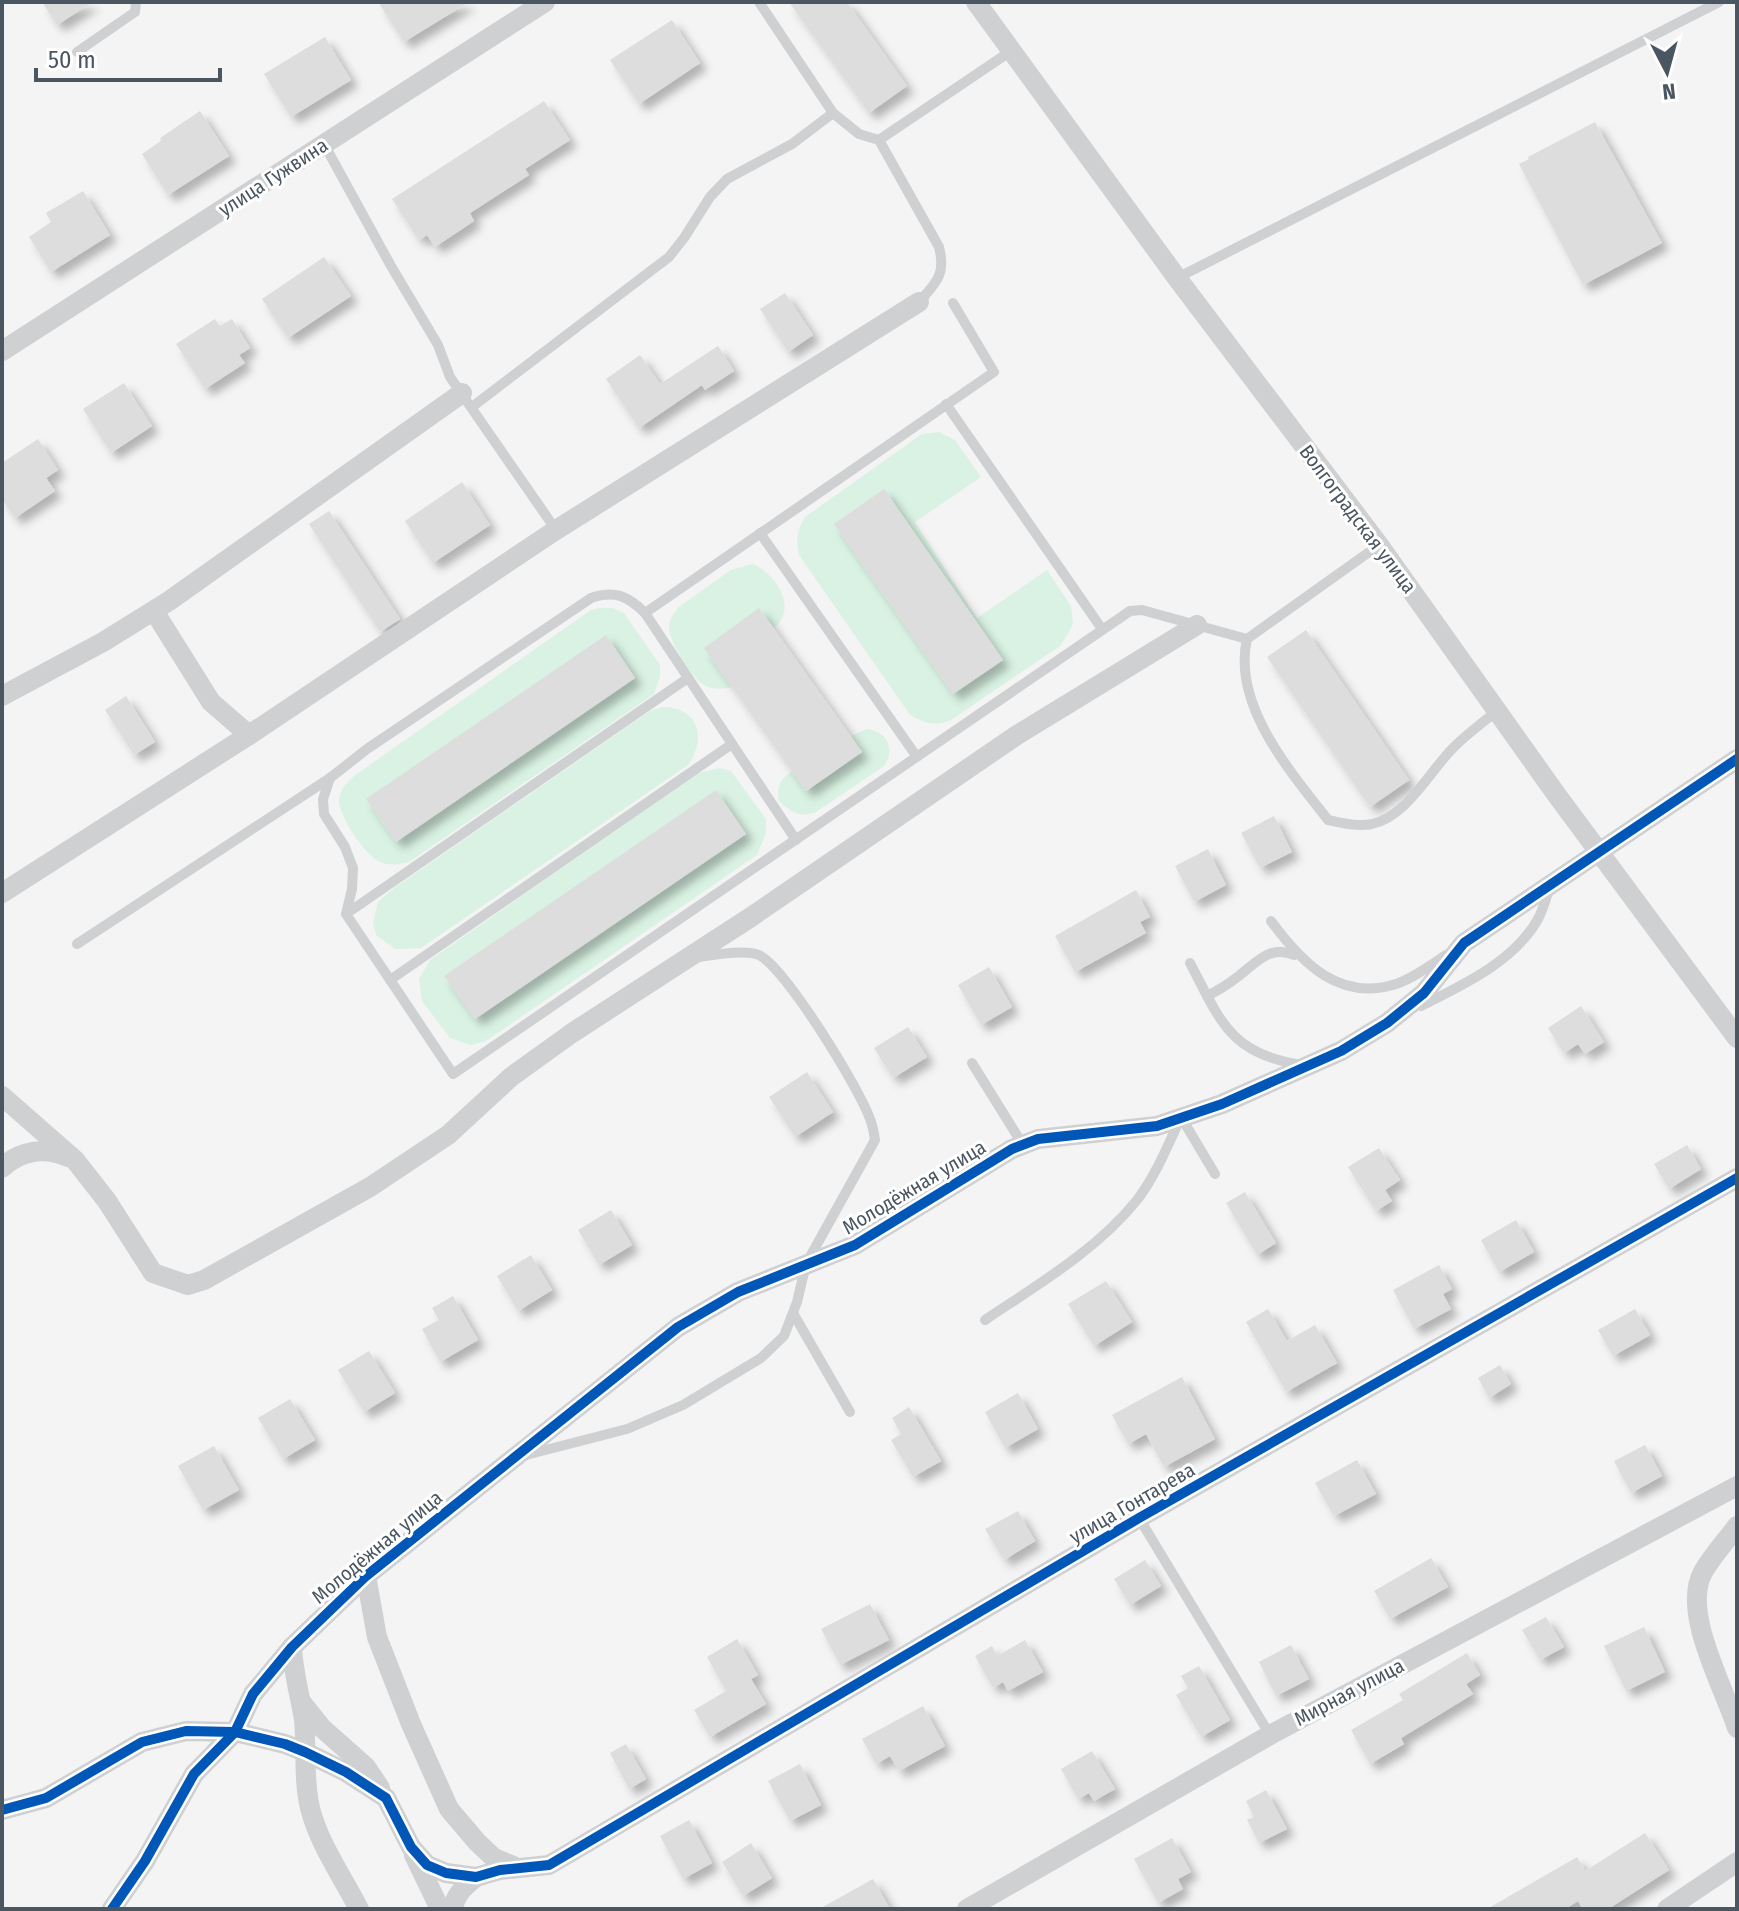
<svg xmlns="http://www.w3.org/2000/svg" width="1739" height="1911" font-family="'Fira Sans Condensed',sans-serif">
  <defs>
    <filter id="shadow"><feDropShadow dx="7" dy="7" stdDeviation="4" flood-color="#0004"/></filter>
  </defs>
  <rect width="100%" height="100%" fill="#f4f4f4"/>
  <g fill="#d9f2e3">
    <path d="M 939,432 L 955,440 L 981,477 L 915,522 L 977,618 L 1047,570 L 1071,606 L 1073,624 L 1069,632 L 1060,646 L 951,720 C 936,727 924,723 910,715 L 799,555 C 796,540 797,530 805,517 L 922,434 Z"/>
    <path d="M 753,564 C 777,575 798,608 774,628 L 759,609 L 732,687 C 724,689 714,690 706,686 C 694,682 669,642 669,628 C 669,619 674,612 680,606 L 731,570 Z"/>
    <path d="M 600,608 L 613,608 L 624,613 L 660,665 L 660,677 L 654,694 L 409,862 C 398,865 388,866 378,861 C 364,854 337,814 339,798 C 341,787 350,779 358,773 L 591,610 Z"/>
    <path d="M 662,707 C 699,707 707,738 688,765 L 421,948 L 395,949 L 376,935 L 373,923 L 378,902 L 394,888 L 650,711 Z"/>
    <path d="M 867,729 C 887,731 896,750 884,766 L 816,812 C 799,818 792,813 779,801 C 776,786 780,779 793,771 L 807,791 L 861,752 L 851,736 Z"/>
    <path d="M 720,768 L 731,771 L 766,819 L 766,833 L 757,855 L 486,1041 L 471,1045 L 450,1038 L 422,1001 L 419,979 L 430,960 L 698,773 Z"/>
  </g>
  <g fill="#ddddde" filter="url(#shadow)">
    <path d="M 42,2 L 93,2 L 57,25 Z"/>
    <path d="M 378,2 L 469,2 L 404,42 Z"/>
    <path d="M 789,2 L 847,2 L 907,86 L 869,113 Z"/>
    <path d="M 672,20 L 700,63 L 639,104 L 610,60 Z"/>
    <path d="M 325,37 L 351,80 L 291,117 L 264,74 Z"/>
    <path d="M 544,101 L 570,140 L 525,169 L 529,175 L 470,213 L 474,221 L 435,247 L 427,235 L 419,240 L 392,199 Z"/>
    <path d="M 200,111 L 229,156 L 168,195 L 142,154 L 161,141 L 160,138 Z"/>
    <path d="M 1595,122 L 1662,243 L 1583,285 L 1519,164 L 1529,159 L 1528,157 Z"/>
    <path d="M 83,191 L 110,235 L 51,272 L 29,237 L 51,222 L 46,213 Z"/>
    <path d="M 324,257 L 351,296 L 288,338 L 262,299 Z"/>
    <path d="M 785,293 L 813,335 L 788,352 L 760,309 Z"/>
    <path d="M 215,319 L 220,326 L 232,319 L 250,348 L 239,355 L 245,363 L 205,389 L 176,344 Z"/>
    <path d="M 718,346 L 734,371 L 705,390 L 702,385 L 639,428 L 606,379 L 640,355 L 660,384 Z"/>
    <path d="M 124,383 L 152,426 L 111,453 L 83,409 Z"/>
    <path d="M 38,439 L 58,470 L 46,478 L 55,491 L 15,518 L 2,499 L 2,463 Z"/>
    <path d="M 462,482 L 490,525 L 433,563 L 405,521 Z"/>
    <path d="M 884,489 L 1003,660 L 953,694 L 834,524 Z"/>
    <path d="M 329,511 L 400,619 L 380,632 L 309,524 Z"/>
    <path d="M 759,608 L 862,752 L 806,791 L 704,648 Z"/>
    <path d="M 1306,630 L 1409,780 L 1370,807 L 1267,657 Z"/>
    <path d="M 606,635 L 635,678 L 396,842 L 366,799 Z"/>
    <path d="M 126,696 L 155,742 L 134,755 L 105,710 Z"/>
    <path d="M 716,790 L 746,834 L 475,1019 L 444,976 Z"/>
    <path d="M 1274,816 L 1292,852 L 1260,868 L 1241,833 Z"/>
    <path d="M 1208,849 L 1226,885 L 1194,902 L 1175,866 Z"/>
    <path d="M 1136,890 L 1150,917 L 1140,922 L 1146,933 L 1075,972 L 1055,936 Z"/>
    <path d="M 989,967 L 1012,1007 L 981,1025 L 958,985 Z"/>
    <path d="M 1581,1006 L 1604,1042 L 1585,1054 L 1578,1044 L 1564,1053 L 1548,1028 Z"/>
    <path d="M 908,1027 L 927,1057 L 893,1078 L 874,1048 Z"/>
    <path d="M 807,1072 L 833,1112 L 795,1137 L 769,1097 Z"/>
    <path d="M 1687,1145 L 1701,1169 L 1669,1189 L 1654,1164 Z"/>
    <path d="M 1379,1148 L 1400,1180 L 1385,1190 L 1392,1201 L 1376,1211 L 1348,1167 Z"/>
    <path d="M 1245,1192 L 1276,1243 L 1257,1255 L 1226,1203 Z"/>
    <path d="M 611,1210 L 632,1245 L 599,1265 L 578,1230 Z"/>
    <path d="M 1516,1220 L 1534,1252 L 1499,1272 L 1481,1240 Z"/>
    <path d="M 531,1255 L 552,1290 L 518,1311 L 497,1276 Z"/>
    <path d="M 1439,1265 L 1452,1289 L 1443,1294 L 1451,1309 L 1414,1329 L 1393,1290 Z"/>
    <path d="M 1106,1281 L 1132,1322 L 1094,1346 L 1068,1304 Z"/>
    <path d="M 453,1296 L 478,1340 L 440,1362 L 422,1329 L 439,1320 L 432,1308 Z"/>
    <path d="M 1268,1309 L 1287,1341 L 1315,1325 L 1337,1363 L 1286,1392 L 1246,1322 Z"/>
    <path d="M 1635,1309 L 1650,1335 L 1613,1356 L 1598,1330 Z"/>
    <path d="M 369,1351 L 395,1393 L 364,1412 L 338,1370 Z"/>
    <path d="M 1500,1365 L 1511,1384 L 1489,1398 L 1478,1378 Z"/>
    <path d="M 1182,1377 L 1215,1439 L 1164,1467 L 1146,1434 L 1128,1444 L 1112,1415 Z"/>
    <path d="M 1018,1393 L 1038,1429 L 1005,1448 L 985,1412 Z"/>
    <path d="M 290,1399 L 315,1440 L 283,1459 L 258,1418 Z"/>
    <path d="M 909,1407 L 941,1461 L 913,1477 L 891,1440 L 901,1434 L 892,1418 Z"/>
    <path d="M 1645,1445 L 1662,1476 L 1631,1493 L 1614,1461 Z"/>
    <path d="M 214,1446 L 239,1490 L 203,1510 L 178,1466 Z"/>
    <path d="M 1357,1460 L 1376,1494 L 1334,1516 L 1315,1483 Z"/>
    <path d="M 1018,1511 L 1035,1541 L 1004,1560 L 985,1529 Z"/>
    <path d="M 1431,1558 L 1448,1587 L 1390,1619 L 1374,1591 Z"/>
    <path d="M 1145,1560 L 1161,1586 L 1130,1605 L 1114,1579 Z"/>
    <path d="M 870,1604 L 889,1640 L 840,1665 L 821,1629 Z"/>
    <path d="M 1546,1617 L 1564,1647 L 1540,1660 L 1522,1630 Z"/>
    <path d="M 1644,1627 L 1665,1672 L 1626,1691 L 1604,1646 Z"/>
    <path d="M 737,1639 L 758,1675 L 751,1679 L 766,1704 L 710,1737 L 694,1710 L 726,1691 L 707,1657 Z"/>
    <path d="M 1025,1640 L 1043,1672 L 1008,1691 L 1003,1682 L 993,1688 L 975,1656 L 992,1646 L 997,1656 Z"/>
    <path d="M 1291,1645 L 1309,1679 L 1276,1696 L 1259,1662 Z"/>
    <path d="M 1467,1653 L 1480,1675 L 1466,1684 L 1473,1694 L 1401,1738 L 1404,1744 L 1370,1764 L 1351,1730 L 1403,1700 L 1399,1694 Z"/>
    <path d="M 1199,1666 L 1230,1720 L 1201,1737 L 1176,1695 L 1188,1688 L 1181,1676 Z"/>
    <path d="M 923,1706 L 945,1746 L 899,1771 L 890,1756 L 876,1764 L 862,1739 Z"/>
    <path d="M 626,1744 L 646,1779 L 629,1789 L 610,1753 Z"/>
    <path d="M 1092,1751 L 1115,1789 L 1094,1801 L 1089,1793 L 1078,1799 L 1061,1769 Z"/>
    <path d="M 800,1764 L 821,1805 L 790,1821 L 768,1781 Z"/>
    <path d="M 1266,1790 L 1287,1829 L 1259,1843 L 1247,1820 L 1254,1817 L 1246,1801 Z"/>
    <path d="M 689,1820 L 712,1863 L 683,1879 L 660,1836 Z"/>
    <path d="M 1645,1833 L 1669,1870 L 1608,1909 L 1583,1909 L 1578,1901 L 1565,1909 L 1487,1909 L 1577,1857 L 1585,1871 Z"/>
    <path d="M 1172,1838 L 1191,1872 L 1178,1879 L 1183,1889 L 1158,1903 L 1134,1859 Z"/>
    <path d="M 751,1843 L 772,1878 L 743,1896 L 722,1862 Z"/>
    <path d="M 873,1879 L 890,1909 L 819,1909 Z"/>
  </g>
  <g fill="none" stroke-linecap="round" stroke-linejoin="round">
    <g stroke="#ced0d2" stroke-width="10">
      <path d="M 759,2 L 833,113 L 859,134 L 879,140"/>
      <path d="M 77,52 L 135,12 L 136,2"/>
      <path d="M 324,144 L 391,266 L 438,345 L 450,377 L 556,530"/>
      <path d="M 1177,278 L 1719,2"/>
      <path d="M 919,302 C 937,282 946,274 939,247 L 879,140 L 1011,51"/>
      <path d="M 953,303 L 994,372 L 645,613 C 628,596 615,590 591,598 L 367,749 L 330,778 L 323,799 L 324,814 L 345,847 L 353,868 L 352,889 L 346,914 L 453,1074 L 1130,611 L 1142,610 L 1247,639"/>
      <path d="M 946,404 L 1102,629"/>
      <path d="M 472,407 L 669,257 L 684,238 L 710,197 L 727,179 L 792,144 L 833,113"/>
      <path d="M 760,533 L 917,757"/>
      <path d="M 1379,545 L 1247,639 C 1232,705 1290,771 1328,820 C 1343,823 1357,827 1372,824 C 1407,816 1429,772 1453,748 C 1467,734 1482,723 1497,711"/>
      <path d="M 645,613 L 796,840"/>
      <path d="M 346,914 L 688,678"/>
      <path d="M 1271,921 C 1302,963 1339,1002 1396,984 C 1414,978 1431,965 1446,955"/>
      <path d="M 77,944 L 330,778"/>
      <path d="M 1190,963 C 1221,1022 1230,1054 1302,1065"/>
      <path d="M 390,980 L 732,744"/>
      <path d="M 1207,996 C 1217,991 1227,985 1236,978 C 1255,964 1269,944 1294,955"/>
      <path d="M 1421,1006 C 1462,985 1514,962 1538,919 C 1543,910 1546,899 1549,889"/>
      <path d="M 972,1063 L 1023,1145"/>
      <path d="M 793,1313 L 850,1412"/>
      <path d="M 985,1320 C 1037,1285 1097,1250 1137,1200 C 1156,1175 1168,1145 1181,1117 L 1215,1174"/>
      <path d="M 526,1455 L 627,1429 L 683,1405 L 761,1358 L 784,1336 L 797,1302 L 806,1264 L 875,1140 C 874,1134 873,1127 871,1122 C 862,1092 785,967 759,955 C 745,949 713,955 698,957"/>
      <path d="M 1139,1518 L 1270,1735"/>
    </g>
    <g stroke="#ced0d2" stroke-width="20">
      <path d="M 976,2 L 1177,278 L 1379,545 L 1556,794 L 1737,1038"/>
      <path d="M 2,351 L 545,2"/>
      <path d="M 154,611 L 211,702 L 249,735"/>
      <path d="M 2,696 L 103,642 L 169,601 L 462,393"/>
      <path d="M 2,893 L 249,735 L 556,530 L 919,302"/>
      <path d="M 2,1096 L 75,1160 L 107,1201 L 153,1273 L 188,1285 L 204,1280 L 370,1187 L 448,1135 L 511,1077 L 572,1033 L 751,917 L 1017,735 L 1197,625"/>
      <path d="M 2,1168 C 20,1150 45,1147 68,1157"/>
      <path d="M 1737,1526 C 1726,1541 1712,1556 1703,1572 C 1681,1612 1724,1687 1737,1728"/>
      <path d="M 366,1576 L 377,1637 L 411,1724 L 449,1809 L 477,1842 L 494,1858 L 518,1868"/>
      <path d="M 292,1647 C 293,1672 300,1695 304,1720 C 307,1749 303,1779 310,1808 C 319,1844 342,1876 359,1909"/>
      <path d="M 302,1703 L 322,1728 L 366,1767 L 380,1788"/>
      <path d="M 2,1810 L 46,1798 L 142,1742 L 186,1731 L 235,1732 L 285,1744 L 305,1752 L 346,1772 L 386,1798 L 411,1847 L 427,1865 L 446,1873 L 476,1877 L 500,1870 L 549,1865 L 1139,1518 L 1737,1178"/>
      <path d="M 414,1855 L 440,1909"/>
      <path d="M 112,1909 L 145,1861 L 194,1774 L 235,1732 L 253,1694 L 292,1647 L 366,1576 L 678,1327 L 738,1292 L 855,1245 L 1012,1149 L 1038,1139 L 1157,1126 L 1222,1104 L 1341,1051 L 1387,1023 L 1424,993 L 1464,943 L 1737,759"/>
      <path d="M 453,1909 C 455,1894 465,1886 476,1877"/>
      <path d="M 967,1909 L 1270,1735 L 1737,1486"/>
      <path d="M 1667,1909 L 1737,1862"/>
    </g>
    <g stroke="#fff" stroke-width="15">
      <g id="cycleway">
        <path d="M 2,1810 L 46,1798 L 142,1742 L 186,1731 L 235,1732 L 285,1744 L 305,1752 L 346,1772 L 386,1798 L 411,1847 L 427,1865 L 446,1873 L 476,1877 L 500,1870 L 549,1865 L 1139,1518 L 1737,1178"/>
        <path d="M 112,1909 L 145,1861 L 194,1774 L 235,1732 L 253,1694 L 292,1647 L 366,1576 L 678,1327 L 738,1292 L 855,1245 L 1012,1149 L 1038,1139 L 1157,1126 L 1222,1104 L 1341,1051 L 1387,1023 L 1424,993 L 1464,943 L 1737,759"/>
      </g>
    </g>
    <use href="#cycleway" stroke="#0057b8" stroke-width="10"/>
  </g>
  <g text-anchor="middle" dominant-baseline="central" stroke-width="6" stroke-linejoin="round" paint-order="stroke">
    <g font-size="20" fill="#4a5661" stroke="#fff">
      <text transform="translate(273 177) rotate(-33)">улица Гужвина</text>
      <text transform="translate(1358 519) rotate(53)">Волгоградская улица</text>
      <text transform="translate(914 1187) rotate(-31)">Молодёжная улица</text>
      <text transform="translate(1132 1503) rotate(-30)">улица Гонтарева</text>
      <text transform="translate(377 1547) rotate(-40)">Молодёжная улица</text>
      <text transform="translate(1349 1692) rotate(-28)">Мирная улица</text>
    </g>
  </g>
  <rect width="1739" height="1911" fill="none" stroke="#4a5661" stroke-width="8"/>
  <g transform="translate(1667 72) rotate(174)" stroke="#ffffff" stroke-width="6" paint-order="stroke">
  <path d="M0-6L14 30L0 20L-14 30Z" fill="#4a5661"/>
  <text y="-12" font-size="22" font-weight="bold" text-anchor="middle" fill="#4a5661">N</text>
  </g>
  <path d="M36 68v12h184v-12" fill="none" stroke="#4a5661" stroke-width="4"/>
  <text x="48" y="68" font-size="24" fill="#4a5661" stroke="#ffffff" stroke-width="6" paint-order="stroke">50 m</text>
</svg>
